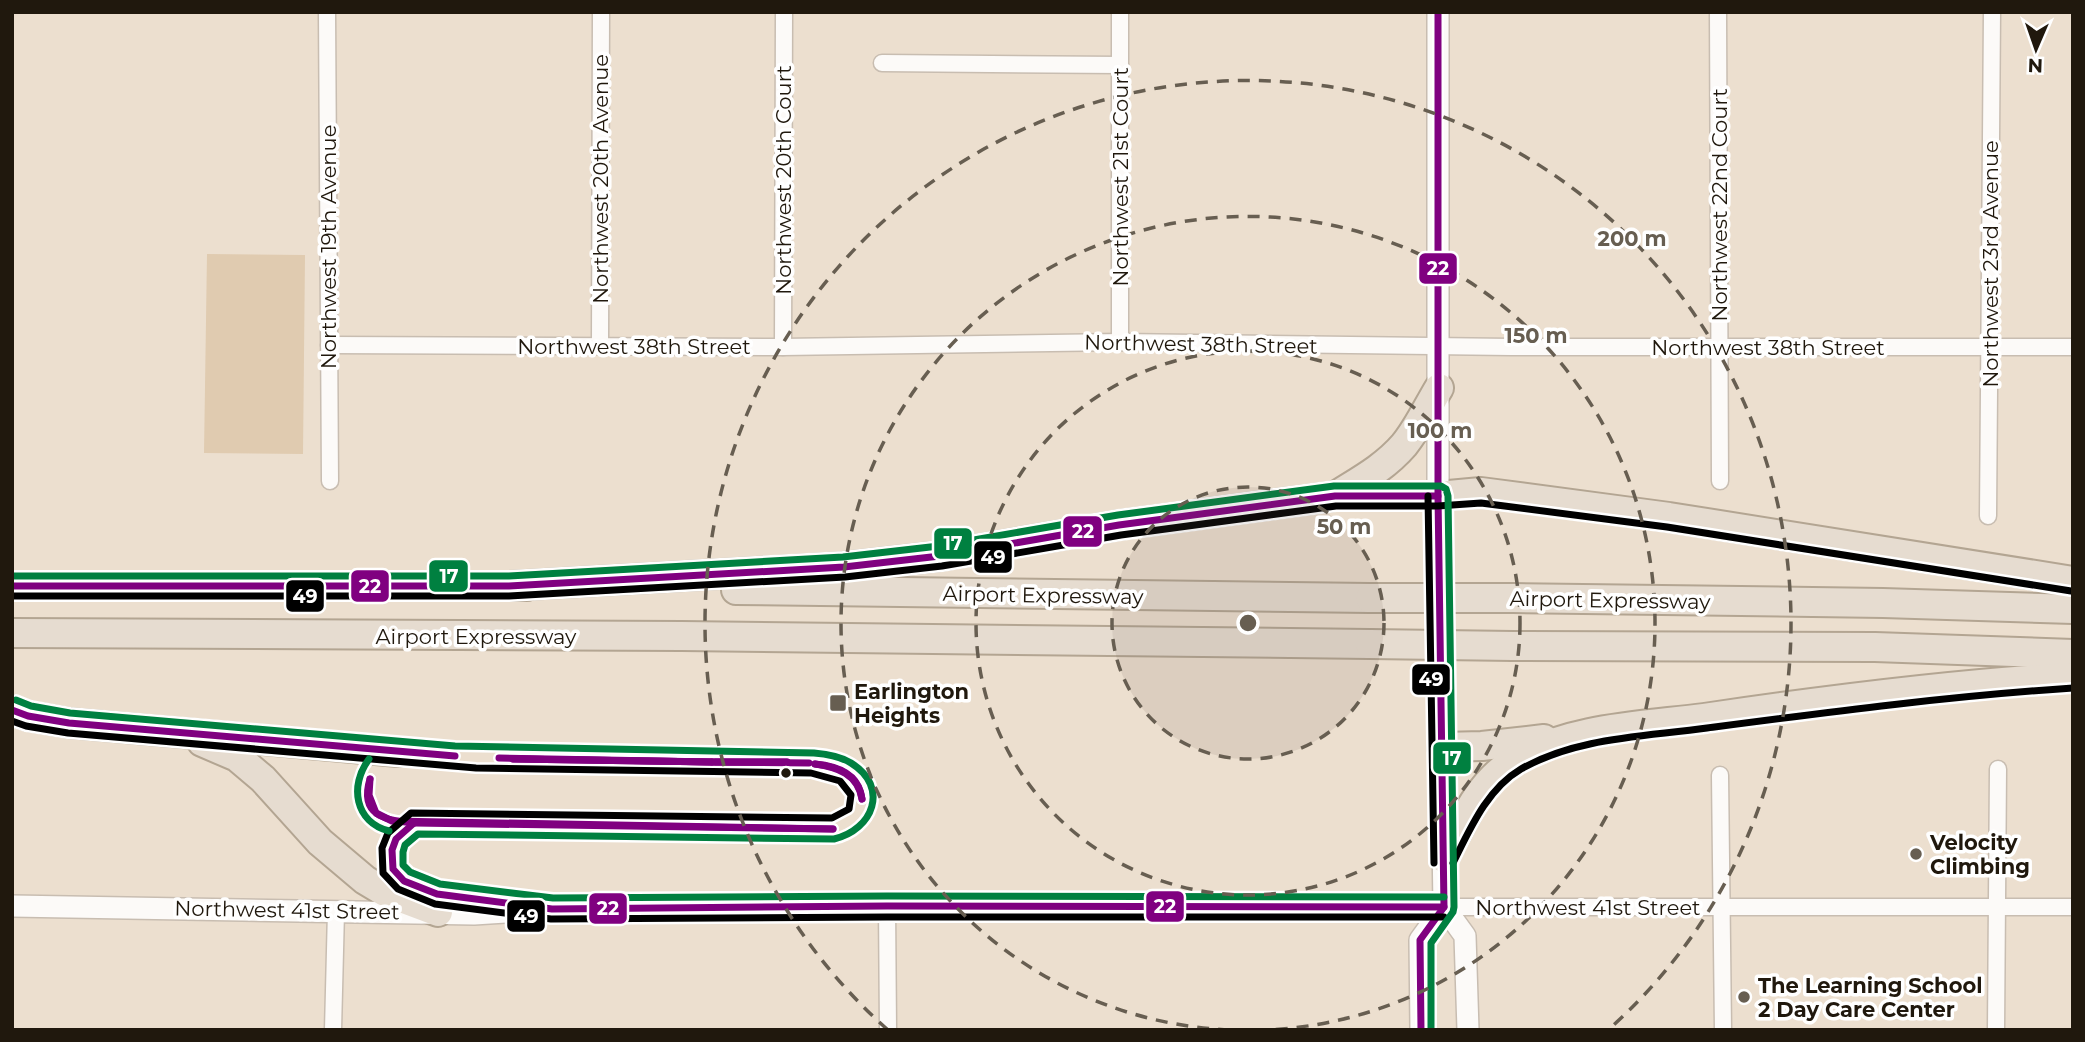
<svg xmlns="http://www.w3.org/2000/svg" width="2085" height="1042" font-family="Montserrat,sans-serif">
  <rect width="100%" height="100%" fill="#ecdfcf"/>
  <path fill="#e0cbb0" d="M 207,254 L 305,255 L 303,454 L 204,453 Z"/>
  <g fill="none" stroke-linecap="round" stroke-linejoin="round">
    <g stroke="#c8bdb1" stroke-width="19">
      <g id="street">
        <path d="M 327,12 L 330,481"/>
        <path d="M 1718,12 L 1720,481"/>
        <path d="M 882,63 L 1120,65"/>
        <path d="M 1120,342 L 1120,12"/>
        <path d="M 329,345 L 783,347 L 1120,342 L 1511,347 L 2073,347"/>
        <path d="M 600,346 L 601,12"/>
        <path d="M 783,347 L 784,12"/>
        <path d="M 1988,516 L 1992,12"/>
        <path d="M 1720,775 L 1723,1030"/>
        <path d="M 887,906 L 888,1030"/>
        <path d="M 1444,907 L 2073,907"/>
        <path d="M 333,1030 L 336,911"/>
        <path d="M 1996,1030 L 1998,769"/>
      </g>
    </g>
    <g stroke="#c8bdb1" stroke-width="24">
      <g id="secondary">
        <path d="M 12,906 L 474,914 L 552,909 L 887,906 L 1444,907"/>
        <path d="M 1444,907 L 1465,936 L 1468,1030"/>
        <path d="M 1421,1030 L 1420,940 L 1444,907 L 1438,496 L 1438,12"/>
      </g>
    </g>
    <g stroke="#b3a592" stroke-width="32">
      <g id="highway">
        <path d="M 1337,495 C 1361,480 1385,467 1404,445 C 1418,428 1428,406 1439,388"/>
        <path d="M 12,586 L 527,586"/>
        <path d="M 509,586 L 844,567 L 940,556 L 1119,525 L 1335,496 L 1438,496 L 1481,492 L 1669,517 L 2073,581"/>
        <path d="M 736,590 L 1370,598"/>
        <path d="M 1513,598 L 1883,603 L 2073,609"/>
        <path d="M 12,633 L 682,636 L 1370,644"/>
        <path d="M 1513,646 L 1875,647 L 2073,654"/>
        <path d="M 12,710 L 28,716 L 69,723 L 398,752"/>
        <path d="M 202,742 L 237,757 L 263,779 L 320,842 L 365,880 L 385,892 L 438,912"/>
        <path d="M 1442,747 L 1482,746 L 1544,739"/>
        <path d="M 1444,858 C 1462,823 1479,782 1514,761 C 1571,727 1641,726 1704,718 C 1826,700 1949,684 2073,677"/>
      </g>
    </g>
    <use href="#street" stroke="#fcfaf8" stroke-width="16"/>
    <use href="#secondary" stroke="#fcfaf8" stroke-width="21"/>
    <use href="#highway" stroke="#e6dcd0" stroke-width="28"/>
    <g stroke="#b3a592" stroke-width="32" stroke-linecap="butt">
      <g id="highway-bridge">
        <path d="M 1370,598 L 1513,598"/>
        <path d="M 1370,644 L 1513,646"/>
      </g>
    </g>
    <use href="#highway-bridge" stroke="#e6dcd0" stroke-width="28"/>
    <g stroke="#fff" stroke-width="12">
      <g id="bus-1">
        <path d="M 12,586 L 509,586 L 844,567 L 940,556 L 1119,525 L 1335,496 L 1438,496"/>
        <path d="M 12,710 L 28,716 L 69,723 L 455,756"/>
        <path d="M 499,758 L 712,762"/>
        <path d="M 513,759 L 712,762"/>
        <path d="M 513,759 L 712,762"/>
        <path d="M 712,762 L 809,763"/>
        <path d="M 715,762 L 787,762"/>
        <path d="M 715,762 L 787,762"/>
        <path d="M 815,764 C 838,766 859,774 862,799"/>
        <path d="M 815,764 C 837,767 858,774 862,799"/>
        <path d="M 370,779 L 369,795 L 376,813 L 392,821 L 833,829"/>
        <path d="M 370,779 C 359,815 385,821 414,823"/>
        <path d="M 414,823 L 833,829"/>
        <path d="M 414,823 L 396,839 L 392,850 L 393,869 L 404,881 L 437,894 L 552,909 L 887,906 L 1444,907"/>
        <path d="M 1421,1030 L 1420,940 L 1444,907 L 1438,496 L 1438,12"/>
      </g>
    </g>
    <g stroke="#fff" stroke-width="12">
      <g id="bus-2">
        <path d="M 1428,496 L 1434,863"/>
        <path d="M 12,596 L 509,596 L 845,577 L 942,566 L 1121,535 L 1336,506 L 1438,506 L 1481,503 L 1667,527 L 2071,591"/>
        <path d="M 12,721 L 26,726 L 68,733 L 476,768 L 811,773 L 840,781 L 851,795 L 849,809 L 832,818 L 411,813 L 388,833 L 382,848 L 383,873 L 398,889 L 435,904 L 551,919 L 887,917 L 1444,917"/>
        <path d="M 1453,863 C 1470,829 1487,789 1521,769 C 1578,737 1644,737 1707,728 C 1829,712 1950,696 2073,688"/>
      </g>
    </g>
    <g stroke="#fff" stroke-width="12">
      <g id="bus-3">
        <path d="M 12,576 L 509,576 L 843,557 L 939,546 L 1118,515 L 1334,486 L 1441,486 L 1446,489 L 1448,496 L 1454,907 L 1453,912 L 1431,943 L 1431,1030"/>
        <path d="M 16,700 L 31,706 L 70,713 L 455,746 L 814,753 C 826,754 840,756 851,763 C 890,787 873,830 834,839 L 418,834 L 405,845 L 403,852 L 403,865 L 410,872 L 440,884 L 553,898 L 887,896 L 1444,897"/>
        <path d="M 369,759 C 349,786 355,822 389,831"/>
      </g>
    </g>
    <use href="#bus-1" stroke="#800080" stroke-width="7"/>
    <use href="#bus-2" stroke="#000" stroke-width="7"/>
    <use href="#bus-3" stroke="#008040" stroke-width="7"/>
  </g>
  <circle cx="1248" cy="623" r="136" fill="#675e51" fill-opacity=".12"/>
  <g fill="none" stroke="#675e51" stroke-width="3.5" stroke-dasharray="12 9">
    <circle cx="1248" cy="623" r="136"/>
    <circle cx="1248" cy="623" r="272"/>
    <path d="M1230 1030A407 407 0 1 1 1266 1030"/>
    <path d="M888 1030A543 543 0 1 1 1608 1030"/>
  </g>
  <g fill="#675e51" stroke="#fff" stroke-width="2.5">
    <rect x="829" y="694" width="18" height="18" rx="3.5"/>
    <circle cx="1916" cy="854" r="7"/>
    <circle cx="1744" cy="997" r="7"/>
  </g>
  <circle fill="#20180d" stroke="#fff" stroke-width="2.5" cx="786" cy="773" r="6"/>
  <g text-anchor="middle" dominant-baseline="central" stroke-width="7" stroke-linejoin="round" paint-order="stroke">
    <g font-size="21" fill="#20180d" stroke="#fff">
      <text transform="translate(1120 177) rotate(-90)">Northwest 21st Court</text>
      <text transform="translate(600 179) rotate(-90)">Northwest 20th Avenue</text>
      <text transform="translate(783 180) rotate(-90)">Northwest 20th Court</text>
      <text transform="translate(1719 205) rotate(-90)">Northwest 22nd Court</text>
      <text transform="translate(328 247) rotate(-90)">Northwest 19th Avenue</text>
      <text transform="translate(1990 264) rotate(-90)">Northwest 23rd Avenue</text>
      <text transform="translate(1201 344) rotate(1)">Northwest 38th Street</text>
      <text x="634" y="346">Northwest 38th Street</text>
      <text x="1768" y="347">Northwest 38th Street</text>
      <text transform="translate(1043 595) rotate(1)">Airport Expressway</text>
      <text transform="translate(1610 600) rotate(1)">Airport Expressway</text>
      <text x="476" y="636">Airport Expressway</text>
      <text x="1588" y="907">Northwest 41st Street</text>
      <text transform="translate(287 910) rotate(1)">Northwest 41st Street</text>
    </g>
    <g font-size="21" font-weight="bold" fill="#20180d" stroke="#fff" text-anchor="start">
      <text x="854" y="691">Earlington<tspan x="854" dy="24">Heights</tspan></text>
      <text x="1930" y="842">Velocity<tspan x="1930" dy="24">Climbing</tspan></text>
      <text x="1758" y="985">The Learning School<tspan x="1758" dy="24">2 Day Care Center</tspan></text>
    </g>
  </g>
  <circle cx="1248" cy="623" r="10" fill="#675e51" stroke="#fff" stroke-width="3.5"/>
  <g font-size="21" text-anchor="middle" font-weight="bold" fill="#675e51" stroke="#fff" stroke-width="7" stroke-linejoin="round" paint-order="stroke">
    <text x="1632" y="246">200 m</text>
    <text x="1536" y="343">150 m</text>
    <text x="1440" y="438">100 m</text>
    <text x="1344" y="534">50 m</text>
  </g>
  <g stroke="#fff" stroke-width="2.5">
    <rect x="1418" y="252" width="40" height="33" rx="7" fill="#800080"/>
    <rect x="1062" y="515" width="41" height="33" rx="7" fill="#800080"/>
    <rect x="933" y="527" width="40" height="33" rx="7" fill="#008040"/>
    <rect x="973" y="540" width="40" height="34" rx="7" fill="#000"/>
    <rect x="428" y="559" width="41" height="34" rx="7" fill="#008040"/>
    <rect x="350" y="569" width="40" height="34" rx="7" fill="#800080"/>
    <rect x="285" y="579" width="40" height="34" rx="7" fill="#000"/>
    <rect x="1411" y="663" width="40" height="33" rx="7" fill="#000"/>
    <rect x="1432" y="741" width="40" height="34" rx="7" fill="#008040"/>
    <rect x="1145" y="890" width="40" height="33" rx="7" fill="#800080"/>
    <rect x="588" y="892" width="40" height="33" rx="7" fill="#800080"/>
    <rect x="506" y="899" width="40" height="34" rx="7" fill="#000"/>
  </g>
  <g font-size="19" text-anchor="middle" font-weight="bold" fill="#fff">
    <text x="1438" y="275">22</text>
    <text x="1083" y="538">22</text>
    <text x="953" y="550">17</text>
    <text x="993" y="564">49</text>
    <text x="449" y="583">17</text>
    <text x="370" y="593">22</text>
    <text x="305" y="603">49</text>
    <text x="1431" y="686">49</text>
    <text x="1452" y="765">17</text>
    <text x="1165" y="913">22</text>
    <text x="608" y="915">22</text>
    <text x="526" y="923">49</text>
  </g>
  <rect width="2085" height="1042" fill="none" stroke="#20180d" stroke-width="28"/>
  <g transform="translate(2036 49) rotate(182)" stroke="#ffffff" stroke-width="5" paint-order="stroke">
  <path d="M0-5L12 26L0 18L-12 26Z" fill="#20180d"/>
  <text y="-10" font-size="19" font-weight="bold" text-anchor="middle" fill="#20180d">N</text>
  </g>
</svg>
